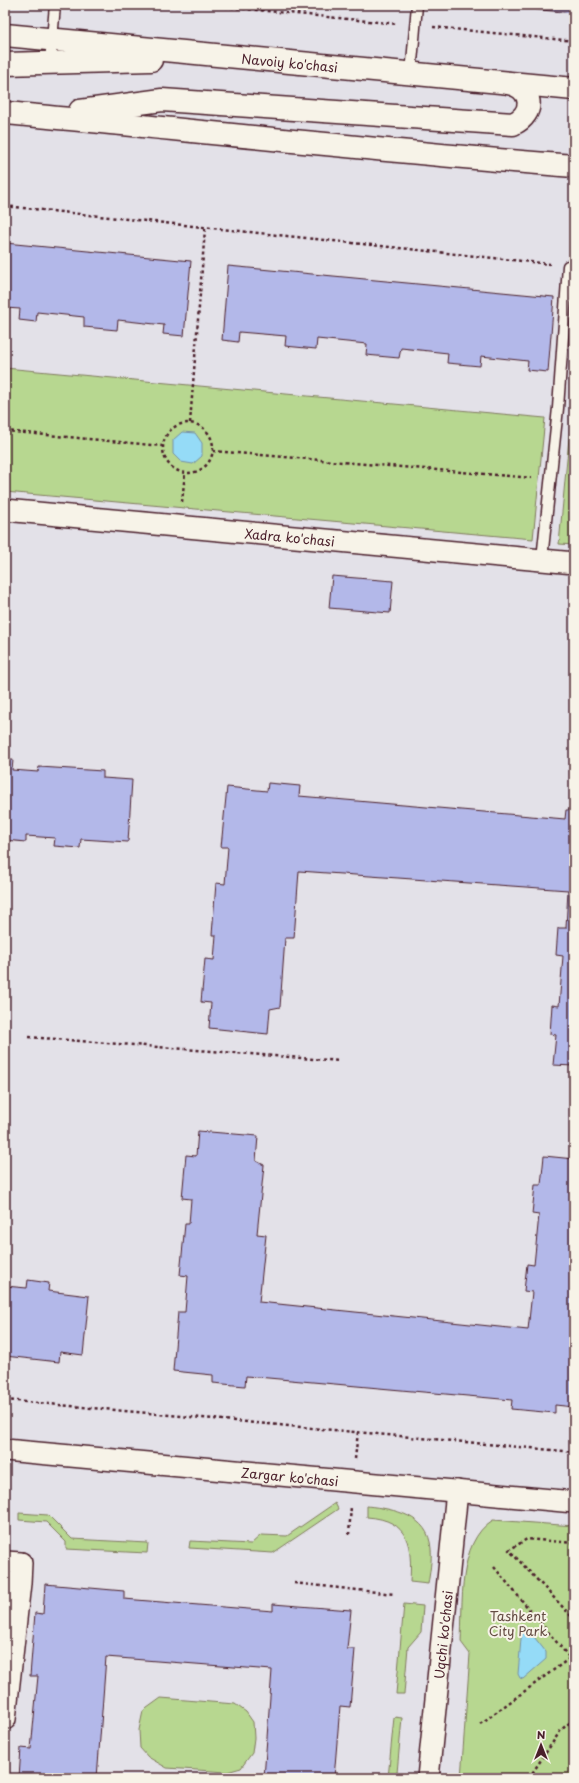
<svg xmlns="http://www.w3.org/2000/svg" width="579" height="1783" font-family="'Playpen Sans',sans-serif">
  <rect width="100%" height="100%" fill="#e3e1e8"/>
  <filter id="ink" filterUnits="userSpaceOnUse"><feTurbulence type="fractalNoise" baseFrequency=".025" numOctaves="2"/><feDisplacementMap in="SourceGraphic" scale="8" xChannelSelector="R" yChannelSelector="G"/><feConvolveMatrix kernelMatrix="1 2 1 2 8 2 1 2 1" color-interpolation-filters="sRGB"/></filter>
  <g filter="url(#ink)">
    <g fill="#b7d790" stroke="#807b5e">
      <path d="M 5,368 L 545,418 L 533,539 L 5,492 Z"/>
      <path d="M 571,417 L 574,417 L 574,545 L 559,544 Z"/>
      <path d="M 335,1503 L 338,1509 L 273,1553 L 189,1548 L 190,1541 L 251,1544 L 261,1535 L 287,1536 Z"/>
      <path d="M 367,1506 C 394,1509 429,1515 431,1549 C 432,1560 430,1572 428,1584 L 410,1582 C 412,1546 410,1520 367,1517 Z"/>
      <path d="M 19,1513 L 48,1515 L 72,1539 L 148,1543 L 147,1553 L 66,1549 L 66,1542 L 46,1522 L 19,1520 Z"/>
      <path d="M 493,1520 L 574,1526 L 574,1778 L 461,1778 L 470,1654 L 461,1642 C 463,1604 457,1542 493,1520 Z"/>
      <path d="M 404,1604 L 423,1606 L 421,1632 L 408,1647 L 404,1694 L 396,1694 Z"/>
      <path d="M 161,1698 L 235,1704 L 246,1712 L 253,1722 L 254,1738 L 252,1753 L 241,1768 L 227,1772 L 167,1768 L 148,1757 L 140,1748 L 139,1730 L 143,1711 Z"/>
      <path d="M 394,1717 L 402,1718 L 397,1773 L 403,1778 L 388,1778 Z"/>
    </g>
    <g fill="#95dbf7" stroke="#7790a5">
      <path d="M 182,432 L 195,433 L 202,443 L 202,456 L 193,464 L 181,462 L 173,454 L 173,440 Z"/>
      <path d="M 522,1627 L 527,1628 L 546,1652 L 546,1659 L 523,1679 L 520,1678 L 518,1674 Z"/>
    </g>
    <g fill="#b3b8e9" stroke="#4a1f2b">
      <path d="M 486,5 L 574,5 L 574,13 Z"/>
      <path d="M 5,243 L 191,261 L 184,336 L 163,334 L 164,325 L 118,320 L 117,330 L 84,327 L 84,317 L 37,312 L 36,322 L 19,320 L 20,309 L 5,308 Z"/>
      <path d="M 228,266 L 554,297 L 548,372 L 527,370 L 528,361 L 481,356 L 480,366 L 447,363 L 448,353 L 401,348 L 399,358 L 366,355 L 367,344 L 317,339 L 316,349 L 285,346 L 286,336 L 239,332 L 238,342 L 222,340 Z"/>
      <path d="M 332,576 L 393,581 L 390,613 L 329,608 Z"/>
      <path d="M 5,760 L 13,760 L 12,770 L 38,772 L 39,767 L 103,771 L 103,778 L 132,780 L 128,842 L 81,839 L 80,848 L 54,846 L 55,838 L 26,836 L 26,842 L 5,840 Z"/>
      <path d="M 268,783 L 300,786 L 299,796 L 565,819 L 566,810 L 574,810 L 574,1066 L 553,1065 L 556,1035 L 550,1034 L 552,1005 L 559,1006 L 563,956 L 556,955 L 558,928 L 566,928 L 568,890 L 299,871 L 294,938 L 285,938 L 280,1007 L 270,1009 L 268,1034 L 209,1028 L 211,1003 L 201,1002 L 205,959 L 214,960 L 216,935 L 212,935 L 216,883 L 225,884 L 228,847 L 221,847 L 227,787 L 267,791 Z"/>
      <path d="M 198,1131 L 258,1136 L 256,1161 L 264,1165 L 257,1234 L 266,1235 L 259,1302 L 528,1330 L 532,1292 L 524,1291 L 527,1264 L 534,1265 L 539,1215 L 532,1214 L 535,1185 L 541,1185 L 544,1156 L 574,1159 L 574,1407 L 555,1405 L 555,1413 L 511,1409 L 512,1400 L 246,1376 L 245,1386 L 213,1383 L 213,1375 L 173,1371 L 178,1312 L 185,1312 L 188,1276 L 180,1275 L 185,1224 L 189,1224 L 191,1199 L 182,1198 L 186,1155 L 196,1156 Z"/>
      <path d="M 28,1280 L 49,1283 L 48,1291 L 89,1296 L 83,1355 L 60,1352 L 59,1362 L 5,1356 L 5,1286 L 27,1288 Z"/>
      <path d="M 45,1584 L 124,1591 L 124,1599 L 273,1611 L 273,1604 L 351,1610 L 347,1649 L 355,1649 L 350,1707 L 340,1706 L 334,1778 L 264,1778 L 272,1670 L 106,1657 L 97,1778 L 19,1778 L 21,1748 L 31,1749 L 38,1676 L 30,1676 L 35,1613 L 43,1614 Z"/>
    </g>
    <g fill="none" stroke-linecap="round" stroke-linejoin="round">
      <g stroke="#4a1f2b" stroke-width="13">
        <g id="lane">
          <path d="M 50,63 L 55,5"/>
          <path d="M 411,74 L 417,5"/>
          <path d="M 542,559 L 558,408 L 568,266"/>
        </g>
      </g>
      <g stroke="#4a1f2b" stroke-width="24">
        <g id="street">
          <path id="s1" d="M 5,510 L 574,563"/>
          <path id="s2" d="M 5,1450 L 574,1502"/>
          <path d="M 5,1562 L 21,1563 L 20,1583 L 5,1719"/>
          <path id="s3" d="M 428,1778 L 457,1491"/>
        </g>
      </g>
      <g stroke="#4a1f2b" stroke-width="25">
        <g id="primary">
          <path id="s4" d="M 5,35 L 574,89"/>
          <path d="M 5,64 L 151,60"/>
          <path d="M 80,111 L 162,100 L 513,124 C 536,113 533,88 508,83"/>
          <path d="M 5,113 C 195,130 384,152 574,166"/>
        </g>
      </g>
      <g stroke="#4a1f2b" stroke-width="2.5" stroke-dasharray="3 3" stroke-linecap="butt">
        <path d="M 207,5 L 398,24"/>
        <path d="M 433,27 L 574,41"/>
        <path d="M 5,206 L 550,264"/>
        <circle cx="188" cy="448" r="25"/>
        <path d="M 190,423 L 205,229"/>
        <path d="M 5,431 L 162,446"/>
        <path d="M 213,451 L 532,478"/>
        <path d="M 182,502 L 185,473"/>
        <path d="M 29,1037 L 340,1061"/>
        <path d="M 5,1400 L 574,1452"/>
        <path d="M 355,1459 L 358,1432"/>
        <path d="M 349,1535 L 351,1506"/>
        <path d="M 574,1543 L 527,1539 L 509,1550 L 574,1619"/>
        <path d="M 494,1567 L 574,1663"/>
        <path d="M 294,1583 L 394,1594"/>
        <path d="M 480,1724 L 574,1655"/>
        <path d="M 532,1773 L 538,1778"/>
        <path d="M 529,1778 L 561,1730 L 574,1719"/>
      </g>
      <use href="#lane" stroke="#f7f3e8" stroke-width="10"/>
      <use href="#street" stroke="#f7f3e8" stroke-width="21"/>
      <use href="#primary" stroke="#f7f3e8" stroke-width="22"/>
    </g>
  </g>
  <g text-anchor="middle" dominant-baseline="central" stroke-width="4" stroke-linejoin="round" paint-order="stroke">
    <g font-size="13" fill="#4a1f2b" stroke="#f7f3e8">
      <text stroke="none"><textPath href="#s4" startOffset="286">Navoiy ko'chasi</textPath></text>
      <text stroke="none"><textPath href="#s1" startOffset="286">Xadra ko'chasi</textPath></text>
      <text stroke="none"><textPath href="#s2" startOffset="286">Zargar ko'chasi</textPath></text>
      <text stroke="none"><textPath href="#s3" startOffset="144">Uqchi ko'chasi</textPath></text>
    </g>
    <g font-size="13" fill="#654d44" stroke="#f7f3e8">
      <text x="518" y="1615">Tashkent<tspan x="518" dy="15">City Park</tspan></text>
    </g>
  </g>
  <rect width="579" height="1783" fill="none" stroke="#f7f3e8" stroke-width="20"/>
  <rect x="10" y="10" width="559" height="1763" fill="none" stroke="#4a1f2b" stroke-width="1.5" filter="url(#ink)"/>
  <g transform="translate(541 1745)" stroke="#f7f3e8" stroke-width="3" paint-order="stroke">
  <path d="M0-3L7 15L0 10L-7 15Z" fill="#4a1f2b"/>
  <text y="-6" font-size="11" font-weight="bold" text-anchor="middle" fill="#4a1f2b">N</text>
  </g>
</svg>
